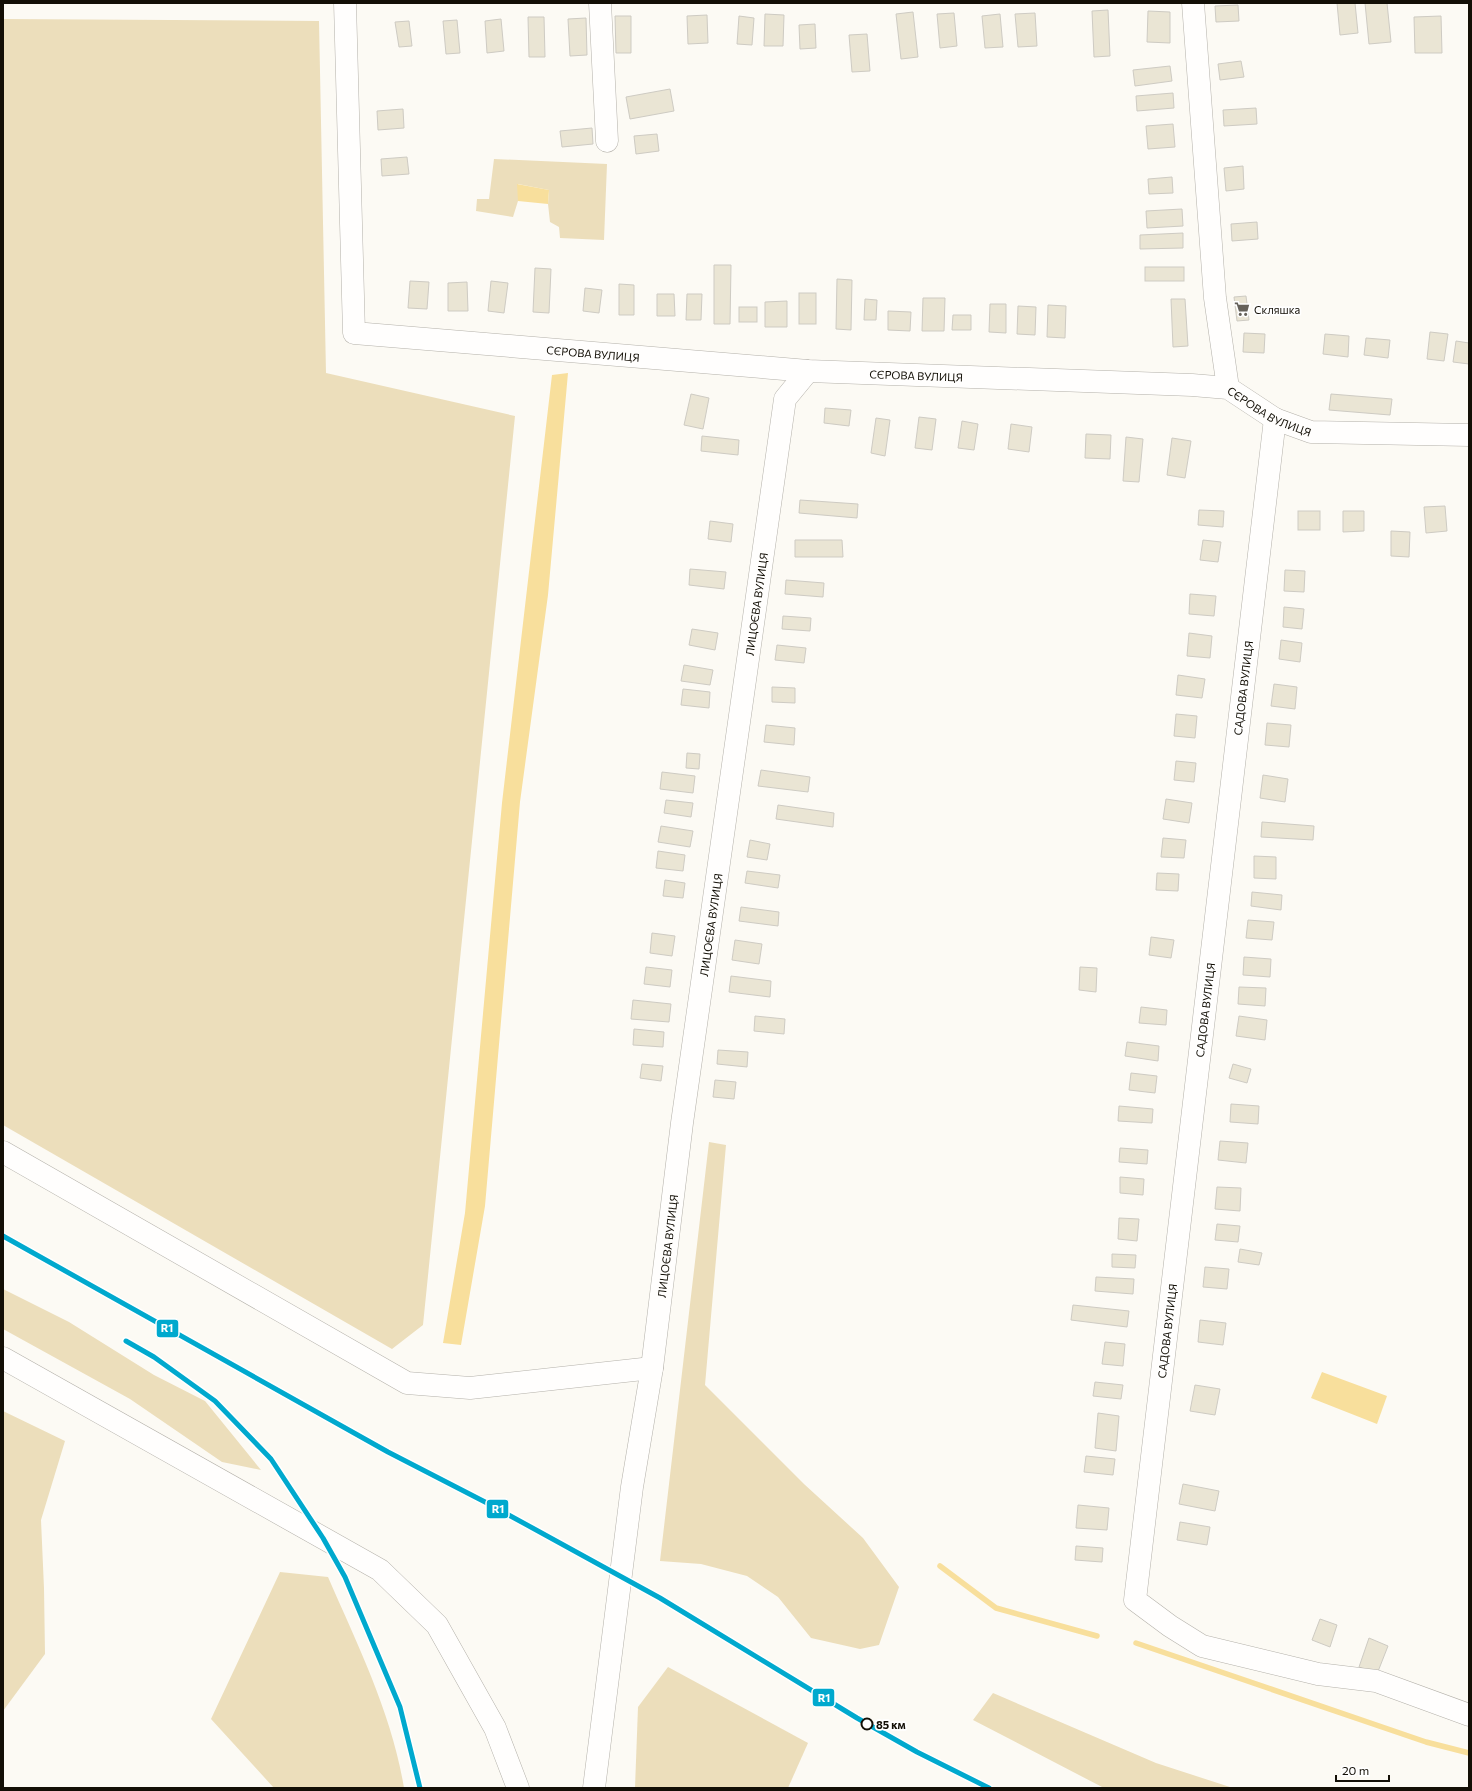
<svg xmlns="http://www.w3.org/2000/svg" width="1472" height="1791" font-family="Commissioner,sans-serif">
  <rect width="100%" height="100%" fill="#fcfaf4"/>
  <g fill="#ecdebb">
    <path d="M 3,19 L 319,21 L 326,373 L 515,416 L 423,1325 L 392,1349 L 3,1125 Z"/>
    <path d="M 494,159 L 607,164 L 604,240 L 560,238 L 559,227 L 550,222 L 548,204 L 549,190 L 518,184 L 518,201 L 513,217 L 476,211 L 477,199 L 489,199 Z"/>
    <path d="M 709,1142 L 726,1145 L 705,1385 L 804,1484 L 863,1538 L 899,1587 L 879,1645 L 860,1649 L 811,1638 L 778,1597 L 747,1576 L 701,1564 L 660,1561 Z"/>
    <path d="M 3,1289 L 69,1322 L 154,1375 L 205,1401 L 261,1470 L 222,1462 L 130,1399 L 3,1329 Z"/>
    <path d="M 3,1411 L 65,1441 L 41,1520 L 44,1588 L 45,1654 L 3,1711 Z"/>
    <path d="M 280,1572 L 328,1577 C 358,1646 392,1714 404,1788 L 274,1788 L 211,1719 Z"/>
    <path d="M 668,1667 L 808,1743 L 788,1788 L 635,1788 L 638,1707 Z"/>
    <path d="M 993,1693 L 1156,1763 L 1233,1788 L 1104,1788 L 973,1720 Z"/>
  </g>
  <g fill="#f8df9c">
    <path d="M 517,184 L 549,190 L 548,204 L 518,201 Z"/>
    <path d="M 568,373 L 548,595 L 520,802 L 485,1206 L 461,1345 L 443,1343 L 465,1213 L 502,803 L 552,375 Z"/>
    <path d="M 1322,1372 L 1387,1396 L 1377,1424 L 1311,1398 Z"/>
  </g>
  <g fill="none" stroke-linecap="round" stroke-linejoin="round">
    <g stroke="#f8df9c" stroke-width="5.5">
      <path d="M 940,1566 L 996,1608 L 1097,1636"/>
      <path d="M 1136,1643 L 1426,1742 L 1469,1753"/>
    </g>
  </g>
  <g fill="#eae5d4" stroke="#cecbc3">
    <path d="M 1337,3 L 1355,3 L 1358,33 L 1340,35 Z"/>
    <path d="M 1365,3 L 1387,3 L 1391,42 L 1369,44 Z"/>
    <path d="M 1238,5 L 1239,21 L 1216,22 L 1215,6 Z"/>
    <path d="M 1108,10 L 1110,56 L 1094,57 L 1092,11 Z"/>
    <path d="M 1148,11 L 1170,12 L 1170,43 L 1147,42 Z"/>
    <path d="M 913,12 L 918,57 L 901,59 L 896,14 Z"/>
    <path d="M 954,13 L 957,46 L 940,48 L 937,14 Z"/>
    <path d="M 1035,13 L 1037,46 L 1018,47 L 1015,14 Z"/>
    <path d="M 765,14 L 784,15 L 783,46 L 764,46 Z"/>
    <path d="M 1000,14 L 1003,47 L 985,48 L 982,16 Z"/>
    <path d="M 707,15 L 708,43 L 688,44 L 687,16 Z"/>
    <path d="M 615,16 L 631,16 L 631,53 L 616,53 Z"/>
    <path d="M 739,16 L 754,18 L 752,45 L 737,44 Z"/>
    <path d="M 1441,16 L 1442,53 L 1415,53 L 1414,17 Z"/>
    <path d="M 528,17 L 544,17 L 545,57 L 529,57 Z"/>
    <path d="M 586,18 L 587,55 L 570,56 L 568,19 Z"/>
    <path d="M 501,19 L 504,51 L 487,53 L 485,21 Z"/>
    <path d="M 457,20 L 460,53 L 446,54 L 443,21 Z"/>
    <path d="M 409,21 L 412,46 L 399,47 L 395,22 Z"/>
    <path d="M 815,24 L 816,48 L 800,49 L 799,25 Z"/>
    <path d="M 867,34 L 870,71 L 852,72 L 849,35 Z"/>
    <path d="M 1241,61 L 1244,77 L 1220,80 L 1218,64 Z"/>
    <path d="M 1170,66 L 1172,81 L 1135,86 L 1133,70 Z"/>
    <path d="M 670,89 L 674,111 L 630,119 L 626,97 Z"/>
    <path d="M 1173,93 L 1174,108 L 1137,111 L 1136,96 Z"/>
    <path d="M 1256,108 L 1257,124 L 1224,126 L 1223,110 Z"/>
    <path d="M 403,109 L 404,128 L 378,130 L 377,111 Z"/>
    <path d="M 1173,124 L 1175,147 L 1148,149 L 1146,126 Z"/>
    <path d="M 592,128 L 593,144 L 562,147 L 560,131 Z"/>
    <path d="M 657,134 L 659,151 L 636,154 L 634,136 Z"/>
    <path d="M 407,157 L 409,174 L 382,176 L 381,159 Z"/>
    <path d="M 1243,166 L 1244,189 L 1226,191 L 1224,168 Z"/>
    <path d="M 1172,177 L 1173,193 L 1149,194 L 1148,179 Z"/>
    <path d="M 1182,209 L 1183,226 L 1147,228 L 1146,211 Z"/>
    <path d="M 1257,222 L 1258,239 L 1232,241 L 1231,224 Z"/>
    <path d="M 1183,233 L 1183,248 L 1140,249 L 1140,235 Z"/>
    <path d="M 714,265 L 731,265 L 730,324 L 714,324 Z"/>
    <rect x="1145" y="267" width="39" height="14"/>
    <path d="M 535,268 L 551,269 L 549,313 L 533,312 Z"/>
    <path d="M 837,279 L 852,280 L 851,330 L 836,329 Z"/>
    <path d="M 410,281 L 429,282 L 427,309 L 408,308 Z"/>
    <path d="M 491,281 L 508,283 L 504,313 L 488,311 Z"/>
    <path d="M 467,282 L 468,311 L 448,311 L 448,283 Z"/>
    <path d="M 619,284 L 634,285 L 634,315 L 619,315 Z"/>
    <path d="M 585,288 L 602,290 L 599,313 L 583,311 Z"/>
    <rect x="799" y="293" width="17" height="31"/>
    <path d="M 657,294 L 674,294 L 675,316 L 657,316 Z"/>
    <path d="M 687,294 L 702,294 L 701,320 L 686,320 Z"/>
    <path d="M 1246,296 L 1249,320 L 1237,321 L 1234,297 Z"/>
    <path d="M 923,298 L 945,298 L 944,331 L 922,331 Z"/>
    <path d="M 865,299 L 877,300 L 876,320 L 864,320 Z"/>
    <path d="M 1171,299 L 1185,299 L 1188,346 L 1173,347 Z"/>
    <path d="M 787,301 L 787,327 L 765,327 L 765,302 Z"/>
    <path d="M 990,304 L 1006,304 L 1006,333 L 989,332 Z"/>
    <path d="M 1048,305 L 1066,306 L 1065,338 L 1047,337 Z"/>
    <path d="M 1018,306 L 1036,307 L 1035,335 L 1017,334 Z"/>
    <rect x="739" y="307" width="18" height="15"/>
    <path d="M 888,311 L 911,312 L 910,331 L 888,330 Z"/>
    <path d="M 953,315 L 971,315 L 971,330 L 952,330 Z"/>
    <path d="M 1430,332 L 1448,334 L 1444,361 L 1427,359 Z"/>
    <path d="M 1244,333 L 1265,334 L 1264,353 L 1243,352 Z"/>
    <path d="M 1325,334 L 1349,336 L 1348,357 L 1323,354 Z"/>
    <path d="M 1366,338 L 1390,340 L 1388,358 L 1364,355 Z"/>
    <path d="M 1456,341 L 1469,343 L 1469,364 L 1453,362 Z"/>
    <path d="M 691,394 L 709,398 L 703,429 L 684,425 Z"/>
    <path d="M 1331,394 L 1392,399 L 1390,415 L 1329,410 Z"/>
    <path d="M 825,408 L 851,410 L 849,426 L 824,423 Z"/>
    <path d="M 919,417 L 936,419 L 932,450 L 915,448 Z"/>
    <path d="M 876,418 L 890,420 L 885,456 L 871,453 Z"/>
    <path d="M 962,421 L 978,424 L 974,450 L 958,448 Z"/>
    <path d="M 1011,424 L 1032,427 L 1029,452 L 1008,449 Z"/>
    <path d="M 1086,434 L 1111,435 L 1110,459 L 1085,458 Z"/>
    <path d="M 702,436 L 739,440 L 738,455 L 701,451 Z"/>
    <path d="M 1126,437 L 1143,439 L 1139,482 L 1123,481 Z"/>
    <path d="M 1172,438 L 1191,441 L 1185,478 L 1167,475 Z"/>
    <path d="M 800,500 L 858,504 L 857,518 L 799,513 Z"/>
    <path d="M 1445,506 L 1447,531 L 1426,533 L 1424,507 Z"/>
    <path d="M 1199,510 L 1224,511 L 1223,527 L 1198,525 Z"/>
    <rect x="1298" y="511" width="22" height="19"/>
    <path d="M 1343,511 L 1364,511 L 1364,531 L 1343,532 Z"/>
    <path d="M 710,521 L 733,524 L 731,542 L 708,539 Z"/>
    <path d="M 1391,531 L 1410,532 L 1409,557 L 1391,556 Z"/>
    <path d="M 795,540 L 842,540 L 843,557 L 795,557 Z"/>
    <path d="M 1203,540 L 1221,542 L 1218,562 L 1200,560 Z"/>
    <path d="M 690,569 L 726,572 L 724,589 L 689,585 Z"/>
    <path d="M 1285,570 L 1305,571 L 1304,592 L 1284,591 Z"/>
    <path d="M 786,580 L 824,583 L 823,597 L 785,594 Z"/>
    <path d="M 1190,594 L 1216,596 L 1214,616 L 1189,614 Z"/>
    <path d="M 1284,607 L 1304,609 L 1302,629 L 1283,627 Z"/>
    <path d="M 783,616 L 811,618 L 810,631 L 782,629 Z"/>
    <path d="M 692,629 L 718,633 L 715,650 L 689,645 Z"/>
    <path d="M 1189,633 L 1212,636 L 1210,658 L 1187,656 Z"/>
    <path d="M 1281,640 L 1302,643 L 1300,662 L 1279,659 Z"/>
    <path d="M 777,645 L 806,648 L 804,663 L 775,660 Z"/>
    <path d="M 684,665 L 713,670 L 710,685 L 681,681 Z"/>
    <path d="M 1178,675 L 1205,679 L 1202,698 L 1176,695 Z"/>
    <path d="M 1274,684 L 1297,687 L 1295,709 L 1271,706 Z"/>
    <path d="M 772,687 L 795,688 L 795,703 L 772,702 Z"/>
    <path d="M 683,689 L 710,692 L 709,708 L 681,705 Z"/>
    <path d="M 1176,714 L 1197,716 L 1195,738 L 1174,736 Z"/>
    <path d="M 1267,723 L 1291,725 L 1289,747 L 1265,745 Z"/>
    <path d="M 766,725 L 795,728 L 794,745 L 764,742 Z"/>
    <path d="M 687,753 L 700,754 L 699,769 L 686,768 Z"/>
    <path d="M 1176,761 L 1196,763 L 1194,782 L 1174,780 Z"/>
    <path d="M 761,770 L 810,777 L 808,792 L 758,786 Z"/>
    <path d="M 662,772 L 695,776 L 693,793 L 660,789 Z"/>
    <path d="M 1263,775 L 1288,779 L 1285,802 L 1260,798 Z"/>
    <path d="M 1166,799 L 1192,803 L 1189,823 L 1163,819 Z"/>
    <path d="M 666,800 L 693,803 L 691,817 L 664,813 Z"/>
    <path d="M 778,805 L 834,813 L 833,827 L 776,819 Z"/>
    <path d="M 1262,822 L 1314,826 L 1313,840 L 1261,837 Z"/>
    <path d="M 661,826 L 693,831 L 690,847 L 658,842 Z"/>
    <path d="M 1163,838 L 1186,840 L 1184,858 L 1161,857 Z"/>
    <path d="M 750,840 L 770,844 L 767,860 L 747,857 Z"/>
    <path d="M 658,851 L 685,855 L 683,871 L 656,868 Z"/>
    <path d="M 1254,856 L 1276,857 L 1276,879 L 1254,878 Z"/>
    <path d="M 747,871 L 780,875 L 778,888 L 745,883 Z"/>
    <path d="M 1157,873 L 1179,874 L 1178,891 L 1156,890 Z"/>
    <path d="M 665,880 L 685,883 L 683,898 L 663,896 Z"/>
    <path d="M 1252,892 L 1282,895 L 1281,910 L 1251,906 Z"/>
    <path d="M 741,907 L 779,912 L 778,926 L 739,921 Z"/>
    <path d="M 1248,920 L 1274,922 L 1272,940 L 1246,938 Z"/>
    <path d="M 652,933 L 675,936 L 672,956 L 650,953 Z"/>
    <path d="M 1151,937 L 1174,940 L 1171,958 L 1149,955 Z"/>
    <path d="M 735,940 L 762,944 L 759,964 L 732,960 Z"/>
    <path d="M 1244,957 L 1271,959 L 1270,977 L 1243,975 Z"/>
    <path d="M 646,967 L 672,970 L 670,987 L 644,984 Z"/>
    <path d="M 1080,967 L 1097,968 L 1096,992 L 1079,990 Z"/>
    <path d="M 731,976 L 771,981 L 770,997 L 729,992 Z"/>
    <path d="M 1239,987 L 1266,988 L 1265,1006 L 1238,1004 Z"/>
    <path d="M 633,1000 L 671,1004 L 669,1022 L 631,1019 Z"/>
    <path d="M 1141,1007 L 1167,1010 L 1166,1025 L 1139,1023 Z"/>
    <path d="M 755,1016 L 785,1019 L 784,1034 L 754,1031 Z"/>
    <path d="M 1239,1016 L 1267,1020 L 1265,1040 L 1236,1036 Z"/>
    <path d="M 634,1029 L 664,1032 L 663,1047 L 633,1045 Z"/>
    <path d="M 1127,1042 L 1159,1046 L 1158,1061 L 1125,1056 Z"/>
    <path d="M 718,1050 L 748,1052 L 747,1067 L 717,1064 Z"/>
    <path d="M 642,1064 L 663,1066 L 661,1081 L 640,1078 Z"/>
    <path d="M 1233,1064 L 1251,1069 L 1247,1083 L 1229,1078 Z"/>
    <path d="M 1131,1073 L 1157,1076 L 1155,1093 L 1129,1090 Z"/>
    <path d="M 715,1080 L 736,1082 L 734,1099 L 713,1097 Z"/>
    <path d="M 1231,1104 L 1259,1106 L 1258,1124 L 1230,1122 Z"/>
    <path d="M 1119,1106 L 1153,1109 L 1152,1123 L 1118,1121 Z"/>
    <path d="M 1220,1141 L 1248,1143 L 1246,1163 L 1218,1160 Z"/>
    <path d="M 1120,1148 L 1148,1150 L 1147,1164 L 1119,1162 Z"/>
    <path d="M 1120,1177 L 1144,1179 L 1143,1195 L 1120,1193 Z"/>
    <path d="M 1217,1187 L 1241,1188 L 1240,1211 L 1215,1209 Z"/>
    <path d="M 1119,1218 L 1139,1219 L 1137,1241 L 1118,1239 Z"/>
    <path d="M 1217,1224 L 1240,1226 L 1238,1242 L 1215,1240 Z"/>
    <path d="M 1240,1249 L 1262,1253 L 1259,1265 L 1238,1262 Z"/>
    <path d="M 1112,1254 L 1136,1255 L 1135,1268 L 1112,1267 Z"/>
    <path d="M 1205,1267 L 1229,1269 L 1227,1289 L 1203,1287 Z"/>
    <path d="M 1096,1277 L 1134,1279 L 1133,1294 L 1095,1291 Z"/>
    <path d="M 1073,1305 L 1129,1311 L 1127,1327 L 1071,1320 Z"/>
    <path d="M 1200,1320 L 1226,1323 L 1223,1345 L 1198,1342 Z"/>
    <path d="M 1105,1342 L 1125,1344 L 1123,1366 L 1102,1364 Z"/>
    <path d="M 1095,1382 L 1123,1385 L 1121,1399 L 1093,1396 Z"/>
    <path d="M 1195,1385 L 1220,1389 L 1215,1415 L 1190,1411 Z"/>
    <path d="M 1098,1413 L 1119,1416 L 1116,1451 L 1095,1448 Z"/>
    <path d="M 1086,1456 L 1115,1459 L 1113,1475 L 1084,1472 Z"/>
    <path d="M 1183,1484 L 1219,1491 L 1215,1511 L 1179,1504 Z"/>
    <path d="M 1078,1505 L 1109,1508 L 1107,1530 L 1076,1528 Z"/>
    <path d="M 1180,1522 L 1210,1527 L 1207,1545 L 1177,1540 Z"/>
    <path d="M 1076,1546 L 1103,1548 L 1102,1562 L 1075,1560 Z"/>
    <path d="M 1320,1619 L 1337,1625 L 1330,1647 L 1312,1640 Z"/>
    <path d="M 1369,1638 L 1388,1646 L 1377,1674 L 1359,1667 Z"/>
  </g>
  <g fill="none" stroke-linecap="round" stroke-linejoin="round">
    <g stroke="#b4b1aa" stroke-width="23">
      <g id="minor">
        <path id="s1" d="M 345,3 L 354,333 L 808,371 L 1192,385 L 1228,388 L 1275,419 L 1311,432 L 1469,435"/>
        <path d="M 600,3 L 607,141"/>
        <path d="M 1193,3 L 1215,298 L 1228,388"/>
        <path d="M 1275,419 L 1135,1600 L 1170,1626 L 1202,1646 L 1318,1674 L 1376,1681 L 1469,1715"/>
        <path d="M 3,1152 L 407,1383 L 470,1388 L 652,1368"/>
        <path d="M 3,1358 L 380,1570 L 437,1625 L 495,1728 L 518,1788"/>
        <path id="s2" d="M 594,1788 L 632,1487 L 652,1368 L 682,1123 L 785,399 L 808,371"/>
      </g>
    </g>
    <use href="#minor" stroke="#fffefd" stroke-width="22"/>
    <g stroke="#fff" stroke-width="8">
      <g id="rail-1">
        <path d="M 3,1236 L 388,1452 L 487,1503 L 660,1598 L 857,1718 L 917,1752 L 989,1788"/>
        <path d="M 126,1341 L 154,1357 L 215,1401 L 271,1459 L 323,1538 L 345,1577 L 400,1707 L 420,1788"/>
      </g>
    </g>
    <use href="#rail-1" stroke="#00a9ce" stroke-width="5"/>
  </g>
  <defs>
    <g id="supermarket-bare" transform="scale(1.2)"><path d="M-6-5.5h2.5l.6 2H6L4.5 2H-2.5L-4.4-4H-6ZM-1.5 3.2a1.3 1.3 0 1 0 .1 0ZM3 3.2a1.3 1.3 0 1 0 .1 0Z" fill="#656159" stroke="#fff" stroke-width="2.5" paint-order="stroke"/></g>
  </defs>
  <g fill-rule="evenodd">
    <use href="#supermarket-bare" x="1242" y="309"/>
  </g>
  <circle fill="#fff" stroke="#130f06" stroke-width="2" cx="867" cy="1724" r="5.5"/>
  <g text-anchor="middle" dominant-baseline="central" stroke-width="3.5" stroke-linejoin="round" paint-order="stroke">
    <g font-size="11" fill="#130f06" stroke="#fff" text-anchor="start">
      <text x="1254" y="309">Скляшка</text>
    </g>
    <g font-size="11" fill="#130f06" stroke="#fff">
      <text stroke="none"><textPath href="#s1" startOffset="570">СЄРОВА ВУЛИЦЯ</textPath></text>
      <text stroke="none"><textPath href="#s1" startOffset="894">СЄРОВА ВУЛИЦЯ</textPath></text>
      <text stroke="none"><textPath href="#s1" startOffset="1254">СЄРОВА ВУЛИЦЯ</textPath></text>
      <text stroke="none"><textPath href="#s2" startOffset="1195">ЛИЦОЄВА ВУЛИЦЯ</textPath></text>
      <text transform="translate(1243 688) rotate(-83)">САДОВА ВУЛИЦЯ</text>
      <text stroke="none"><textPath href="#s2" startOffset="871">ЛИЦОЄВА ВУЛИЦЯ</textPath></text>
      <text transform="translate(1205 1010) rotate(-83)">САДОВА ВУЛИЦЯ</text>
      <text stroke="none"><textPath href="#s2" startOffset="547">ЛИЦОЄВА ВУЛИЦЯ</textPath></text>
      <text transform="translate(1167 1331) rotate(-83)">САДОВА ВУЛИЦЯ</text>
    </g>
    <g font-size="11" font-weight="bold" fill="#130f06" stroke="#fff" text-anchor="start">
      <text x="876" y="1724">85 км</text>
    </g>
  </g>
  <g stroke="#fff" stroke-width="1.5">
    <rect x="156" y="1319" width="23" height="19" rx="4" fill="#00a9ce"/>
    <rect x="486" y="1499" width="23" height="20" rx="4" fill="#00a9ce"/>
    <rect x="812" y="1688" width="23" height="19" rx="4" fill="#00a9ce"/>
  </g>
  <g font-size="11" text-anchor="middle" font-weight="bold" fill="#fff">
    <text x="167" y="1332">R1</text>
    <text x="498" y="1513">R1</text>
    <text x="824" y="1702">R1</text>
  </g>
  <rect width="1472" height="1791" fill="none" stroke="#130f06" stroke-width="8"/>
  <path d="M1336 1775v6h53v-6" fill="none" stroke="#130f06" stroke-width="2"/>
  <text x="1342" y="1775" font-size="12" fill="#130f06" stroke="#ffffff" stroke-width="3" paint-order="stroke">20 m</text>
</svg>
